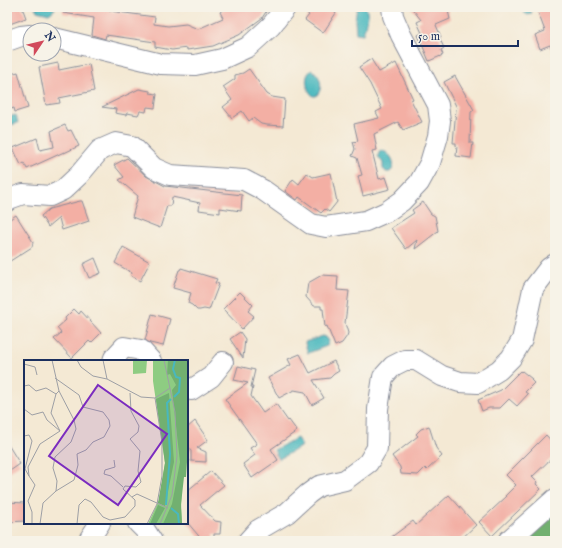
<svg xmlns="http://www.w3.org/2000/svg" width="562" height="548" font-family="'IM FELL English',serif">
  <rect width="100%" height="100%" fill="#f7f3e8"/>
  <filter id="ink" filterUnits="userSpaceOnUse"><feTurbulence type="fractalNoise" baseFrequency=".025" numOctaves="2"/><feDisplacementMap in="SourceGraphic" scale="8" xChannelSelector="R" yChannelSelector="G"/><feConvolveMatrix kernelMatrix="1 2 1 2 8 2 1 2 1" color-interpolation-filters="sRGB"/></filter>
  <filter id="wash" filterUnits="userSpaceOnUse"><feTurbulence type="fractalNoise" baseFrequency=".012" numOctaves="4" result="noise"/><feDisplacementMap in="SourceGraphic" scale="16" xChannelSelector="R" yChannelSelector="G"/><feGaussianBlur stdDeviation="0.9" result="paint"/><feColorMatrix in="noise" values="0 0 0 0 0 0 0 0 0 0 0 0 0 0 0 0 0 1.4 0 .05"/><feComposite in="paint" operator="in"/></filter>
  <g filter="url(#wash)">
    <rect width="100%" height="100%" fill="#f4e9d4"/>
    <path fill="#72b070" stroke="#467067" d="M 555,509 L 555,541 L 521,541 Z"/>
    <g fill="#49b8be" stroke="#32748e">
      <path d="M 35,7 L 54,7 L 55,9 L 49,14 L 37,11 Z"/>
      <path d="M 357,7 L 366,7 L 368,16 L 363,34 L 356,33 L 355,20 Z"/>
      <path d="M 523,7 L 531,7 L 532,9 L 531,14 L 528,15 L 523,12 Z"/>
      <path d="M 312,70 C 321,75 324,89 316,96 L 313,96 C 306,90 303,75 312,70 Z"/>
      <path d="M 16,115 L 18,123 L 7,126 L 7,117 Z"/>
      <path d="M 381,150 C 390,153 395,160 393,169 L 390,172 L 386,172 L 383,169 L 383,163 L 378,156 L 379,153 Z"/>
      <path d="M 323,336 L 326,337 L 329,341 L 327,346 L 308,353 L 305,343 L 305,342 Z"/>
      <path d="M 297,438 L 302,446 L 279,459 L 274,450 Z"/>
    </g>
    <g id="blocks">
      <g fill="#f3afa4">
        <path d="M 7,7 L 22,7 L 26,18 L 7,25 Z"/>
        <path d="M 63,7 L 110,7 L 110,11 L 155,17 L 154,24 L 168,26 L 186,24 L 198,29 L 223,18 L 220,12 L 226,7 L 269,7 L 262,18 L 239,35 L 213,46 L 187,50 L 187,48 L 172,50 L 155,47 L 155,42 L 106,35 L 105,39 L 92,35 L 94,18 L 63,13 Z"/>
        <path d="M 300,7 L 333,7 L 332,10 L 336,13 L 323,33 L 305,20 L 309,15 Z"/>
        <path d="M 411,7 L 447,7 L 450,19 L 436,25 L 441,37 L 439,37 L 444,48 L 441,50 L 443,55 L 429,61 L 418,35 L 422,33 L 417,22 L 421,20 Z"/>
        <path d="M 536,7 L 555,7 L 555,54 L 554,54 L 550,45 L 540,49 L 535,35 L 545,31 Z"/>
        <path d="M 371,59 L 379,72 L 396,63 L 413,99 L 411,100 L 422,122 L 403,130 L 398,122 L 374,134 L 377,150 L 372,151 L 379,179 L 386,177 L 390,189 L 363,196 L 358,176 L 362,175 L 357,158 L 352,156 L 355,149 L 353,142 L 358,141 L 354,124 L 379,118 L 376,112 L 382,109 L 370,84 L 359,67 Z"/>
        <path d="M 58,63 L 59,70 L 89,64 L 94,91 L 59,98 L 60,103 L 46,105 L 39,67 Z"/>
        <path d="M 249,69 L 267,94 L 272,97 L 285,99 L 283,126 L 267,125 L 261,124 L 253,118 L 249,121 L 242,111 L 232,118 L 223,107 L 232,100 L 223,87 L 235,79 L 235,75 L 243,73 Z"/>
        <path d="M 18,72 L 28,108 L 15,112 L 14,108 L 7,110 L 7,75 Z"/>
        <path d="M 455,76 L 474,110 L 471,112 L 470,143 L 473,143 L 471,158 L 456,156 L 457,146 L 456,146 L 456,143 L 453,143 L 456,109 L 457,108 L 444,82 Z"/>
        <path d="M 139,89 L 150,91 L 150,93 L 157,94 L 155,108 L 147,107 L 146,112 L 140,111 L 138,115 L 127,113 L 126,115 L 115,113 L 116,109 L 102,107 Z"/>
        <path d="M 65,125 L 68,131 L 71,130 L 79,146 L 64,153 L 64,152 L 27,169 L 24,163 L 21,165 L 13,148 L 37,138 L 40,150 L 54,147 L 51,131 Z"/>
        <path d="M 127,158 L 146,176 L 165,186 L 242,195 L 241,211 L 220,208 L 220,213 L 199,210 L 200,203 L 172,197 L 171,206 L 167,206 L 160,228 L 132,217 L 138,196 L 119,180 L 124,177 L 114,165 Z"/>
        <path d="M 307,173 L 313,177 L 331,173 L 337,202 L 329,212 L 325,209 L 321,213 L 299,197 L 297,200 L 285,191 L 293,179 L 299,184 Z"/>
        <path d="M 80,201 L 82,201 L 89,221 L 62,230 L 59,218 L 48,227 L 41,216 L 49,209 Z"/>
        <path d="M 423,202 L 431,214 L 435,216 L 438,231 L 415,249 L 417,240 L 406,249 L 391,228 L 414,213 L 412,210 Z"/>
        <path d="M 16,215 L 33,242 L 32,247 L 7,263 L 7,221 Z"/>
        <path d="M 123,247 L 150,262 L 140,281 L 131,276 L 132,273 L 115,263 Z"/>
        <path d="M 95,258 L 101,273 L 89,278 L 83,264 Z"/>
        <path d="M 181,268 L 217,279 L 215,283 L 219,284 L 209,310 L 204,309 L 200,310 L 197,310 L 192,305 L 188,303 L 191,293 L 173,288 L 179,270 L 180,270 Z"/>
        <path d="M 322,275 L 338,276 L 337,290 L 349,291 L 345,323 L 348,333 L 347,336 L 342,343 L 335,346 L 327,326 L 325,327 L 323,309 L 321,309 L 321,306 L 314,306 L 306,297 L 308,283 Z"/>
        <path d="M 240,292 L 253,305 L 248,311 L 254,316 L 242,329 L 223,309 Z"/>
        <path d="M 74,309 L 79,314 L 81,311 L 101,333 L 91,343 L 89,341 L 72,358 L 54,339 L 61,333 L 57,328 L 66,320 L 65,318 Z"/>
        <path d="M 152,314 L 170,319 L 163,346 L 150,343 L 145,340 Z"/>
        <path d="M 240,332 L 245,339 L 243,358 L 230,339 Z"/>
        <path d="M 300,354 L 310,373 L 334,361 L 339,371 L 334,374 L 330,378 L 313,380 L 324,398 L 312,405 L 305,392 L 294,390 L 279,398 L 268,378 L 291,365 L 288,359 Z"/>
        <path d="M 238,366 L 255,370 L 251,387 L 253,387 L 251,396 L 263,413 L 276,404 L 288,421 L 289,420 L 297,431 L 271,449 L 278,460 L 252,478 L 243,464 L 255,455 L 250,448 L 257,444 L 225,399 L 248,383 L 234,380 Z"/>
        <path d="M 520,371 L 521,372 L 522,371 L 532,379 L 531,380 L 534,383 L 525,392 L 528,394 L 517,406 L 509,399 L 500,408 L 489,408 L 482,411 L 478,400 L 501,390 Z"/>
        <path d="M 195,421 L 208,440 L 197,448 L 206,452 L 206,462 L 191,461 L 191,451 L 187,446 L 187,428 Z"/>
        <path d="M 429,426 L 436,448 L 442,456 L 427,470 L 425,468 L 418,475 L 401,474 L 400,467 L 392,456 L 418,436 L 416,434 L 421,429 Z"/>
        <path d="M 546,435 L 555,445 L 555,455 L 532,477 L 537,482 L 536,484 L 541,489 L 492,536 L 479,522 L 506,497 L 505,496 L 516,485 L 506,475 Z"/>
        <path d="M 7,443 L 20,464 L 7,473 Z"/>
        <path d="M 211,471 L 224,485 L 200,505 L 215,521 L 221,522 L 220,534 L 214,534 L 214,541 L 203,541 L 187,522 L 187,491 Z"/>
        <path d="M 449,495 L 476,525 L 459,541 L 386,541 L 413,521 L 416,525 Z"/>
        <path d="M 7,502 L 25,503 L 25,521 L 7,522 Z"/>
      </g>
    </g>
  </g>
  <g filter="url(#ink)">
    <use href="#blocks" fill-opacity="0" stroke="#888c99" stroke-width="1"/>
    <g fill="none" stroke-linecap="round" stroke-linejoin="round">
      <g stroke="#888c99" stroke-width="22">
        <g id="minor">
          <path d="M 54,38 L 161,64 L 195,65 L 222,59 L 248,47 L 271,26 L 286,7"/>
          <path d="M 7,41 L 21,36 L 30,35"/>
          <path d="M 7,201 L 9,199 L 23,194 L 50,196 L 63,190 L 79,175 L 100,150 L 116,143 L 132,146 L 154,168 L 170,175 L 244,180 L 263,190 L 311,224 L 326,227 L 366,221 L 386,212 L 402,201 L 419,183 L 430,163 L 438,136 L 440,121 L 438,105 L 401,35 L 393,16 L 392,7"/>
          <path d="M 113,361 L 114,358 L 124,347 L 141,350 L 151,361"/>
          <path d="M 187,388 L 191,390 L 211,377 L 223,362"/>
          <path d="M 138,523 L 145,530 L 152,541"/>
          <path d="M 89,541 L 90,538 L 100,523"/>
          <path d="M 248,541 L 258,530 L 287,513 L 308,494 L 319,486 L 345,480 L 368,463 L 377,448 L 378,409 L 383,377 L 393,366 L 405,360 L 416,360 L 442,376 L 460,382 L 478,383 L 499,370 L 511,358 L 522,340 L 533,289 L 549,268 L 555,264"/>
          <path d="M 508,541 L 555,499"/>
        </g>
      </g>
      <use href="#minor" stroke="#fff" stroke-width="20"/>
    </g>
  </g>
  <g transform="translate(24 360)">
    <rect width="164" height="164" fill="#f4e9d4"/>
    <path d="M 109,0 L 123,0 L 122,13 L 109,14 ZM 129,0 L 164,0 L 157,148 L 158,164 L 124,164 L 135,140 L 141,103 L 129,21 Z" fill="#8ecc82"/>
    <path d="M 144,0 L 164,0 L 164,87 L 162,117 L 160,117 L 157,144 L 158,164 L 139,164 L 148,144 L 156,102 L 148,30 L 152,25 L 146,14 L 143,15 ZM 145,33 L 150,102 L 141,146 L 134,143 L 141,103 L 132,39 ZM 134,145 L 141,148 L 132,164 L 126,164 Z" fill="#72b070"/>
    <path fill="none" stroke="#49b8be" stroke-width="2" d="M 150,37 L 155,32 L 156,18 L 152,17 L 149,9 L 151,0M 142,145 L 146,94 L 143,43 L 147,39M 147,148 L 154,154 L 155,164"/>
    <path fill="none" stroke="#9d9fa5" stroke-width="1" d="M 53,0 L 57,7 L 69,16 L 83,19 L 117,37 L 131,38 L 146,28M 79,0 L 83,19M 0,4 L 11,7 L 13,15M 31,18 L 55,35 L 59,47 L 79,52 L 85,60 L 86,66 L 80,77 L 69,82 L 62,90 L 53,94 L 54,105 L 50,120 L 32,131M 0,26 L 5,25 L 12,31 L 22,28 L 32,34M 0,49 L 8,55 L 19,52 L 23,60 L 36,71M 0,76 L 5,75 L 8,81 L 1,109 L 5,116M 90,100 L 91,107 L 81,110 L 80,114 L 87,116 L 99,127M 108,137 L 113,134 L 144,148M 8,164 L 8,152 L 4,141 L 11,125 L 5,116 L 4,107 L 16,84 L 36,71 L 27,53 L 32,34 L 35,31M 16,164 L 19,143 L 32,131 L 33,121 L 29,108 L 31,97 L 47,82 L 52,69 L 50,60 L 35,31 L 28,0M 53,164 L 55,145 L 61,139 L 67,142 L 79,157 L 86,160 L 101,157 L 111,146 L 111,140 L 99,129 L 101,126 L 112,127 L 117,122 L 114,111 L 116,91 L 106,79 L 114,72 L 115,66 L 107,51 L 106,33M 123,164 L 133,144 L 138,116 L 138,82 L 131,38M 136,164 L 148,135 L 153,96 L 151,52 L 140,0"/>
    <path fill="#7b2cbf" fill-opacity="0.15" stroke="#7b2cbf" stroke-width="2" d="M 74,25 L 143,74 L 94,145 L 25,96 Z"/>
    <rect width="164" height="164" fill="none" stroke="#1b2f5e" stroke-width="2"/>
  </g>
  <rect width="562" height="548" fill="none" stroke="#f7f3e8" stroke-width="24"/>
  <g transform="translate(42 42) rotate(55)"><circle r="19" fill="#f7f3e8" stroke="#9fa5b1"/>
  <path d="M0-3L7 15L0 10L-7 15Z" fill="#d1495b"/>
  <text y="-6" font-size="11" font-weight="bold" text-anchor="middle" fill="#1b2f5e">N</text>
  </g>
  <path d="M412 40v6h106v-6" fill="none" stroke="#1b2f5e" stroke-width="2"/>
  <text x="418" y="40" font-size="12" fill="#1b2f5e" stroke="#f7f3e8" stroke-width="3" paint-order="stroke">50 m</text>
</svg>
